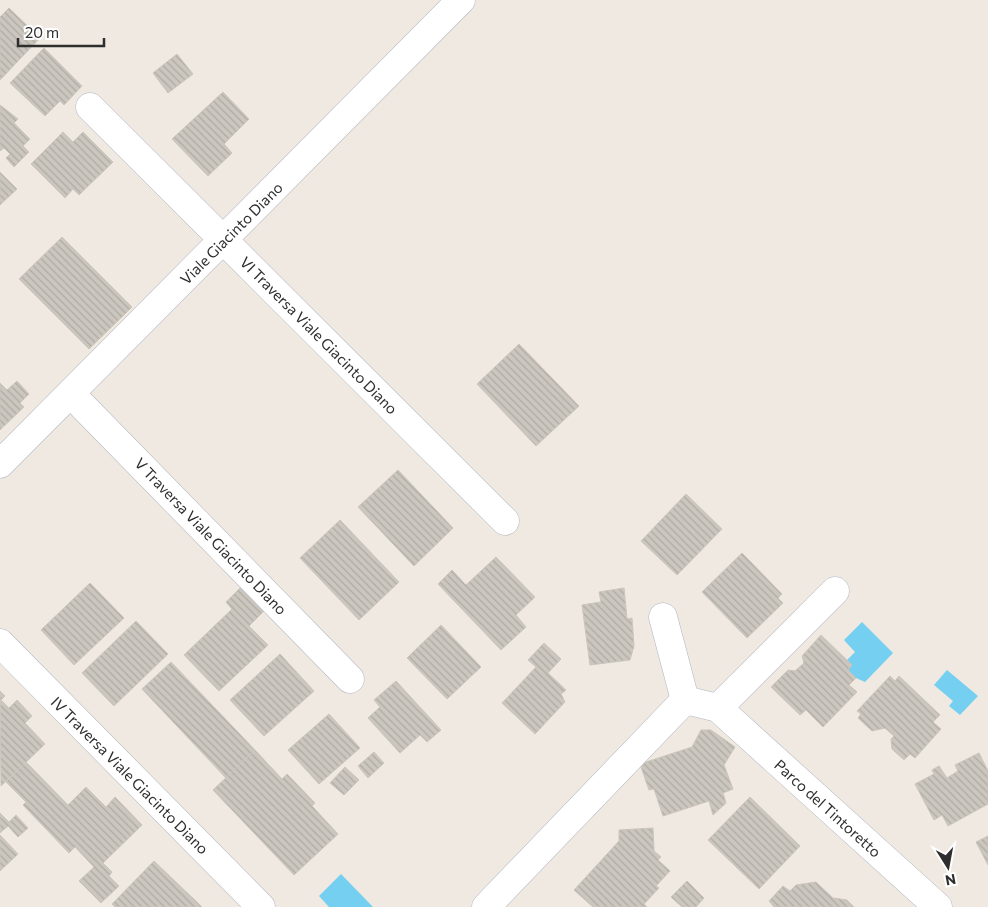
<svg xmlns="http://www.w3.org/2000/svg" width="988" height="907" font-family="Commissioner,sans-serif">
  <defs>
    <pattern id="building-back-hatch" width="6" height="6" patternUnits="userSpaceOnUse" patternTransform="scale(1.25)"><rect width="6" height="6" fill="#cbc7bf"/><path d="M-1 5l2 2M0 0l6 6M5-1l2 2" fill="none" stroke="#afaba4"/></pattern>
  </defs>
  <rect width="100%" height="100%" fill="#efe9e1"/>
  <g fill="#75cff0">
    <path d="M 862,622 L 893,653 L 865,682 L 856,678 L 848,670 L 852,665 L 847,660 L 855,652 L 844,640 Z"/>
    <path d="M 947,670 L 978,696 L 960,715 L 949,706 L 953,701 L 934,685 Z"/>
    <path d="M 341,874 L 373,907 L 329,907 L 319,896 Z"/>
  </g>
  <g fill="url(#building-back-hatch)" stroke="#cbc5ba">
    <path d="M 9,8 L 40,38 L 0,80 L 0,17 Z"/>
    <path d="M 44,48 L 82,86 L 64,105 L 60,101 L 45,116 L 10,83 Z"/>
    <path d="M 177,54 L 193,74 L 168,93 L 153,73 Z"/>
    <path d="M 223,92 L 249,119 L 224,144 L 232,153 L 208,176 L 172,139 Z"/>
    <path d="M 0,105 L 18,119 L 14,123 L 30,139 L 23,146 L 29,152 L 14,167 L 6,158 L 10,154 L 4,148 L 0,151 Z"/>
    <path d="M 63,132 L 73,142 L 83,132 L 113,162 L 79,195 L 73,189 L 65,198 L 31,164 Z"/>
    <path d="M 0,172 L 17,189 L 0,205 Z"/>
    <path d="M 62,237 L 132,307 L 89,349 L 19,279 Z"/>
    <path d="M 519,344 L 579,406 L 536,446 L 477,384 Z"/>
    <path d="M 17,381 L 29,394 L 20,403 L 24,407 L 0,430 L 0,383 L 7,390 Z"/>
    <path d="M 398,470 L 453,528 L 414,566 L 358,507 Z"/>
    <path d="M 686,494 L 722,529 L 677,575 L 641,541 Z"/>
    <path d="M 340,520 L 399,582 L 359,620 L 300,558 Z"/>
    <path d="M 742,553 L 782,594 L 778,598 L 783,603 L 747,638 L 702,592 Z"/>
    <path d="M 496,557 L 535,597 L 516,615 L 526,627 L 501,650 L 438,584 L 452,570 L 466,585 Z"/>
    <path d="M 90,583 L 124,618 L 74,665 L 41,630 Z"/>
    <path d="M 242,586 L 265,610 L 249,626 L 268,645 L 219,691 L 184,655 L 232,609 L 226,602 Z"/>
    <path d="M 624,588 L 627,619 L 632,618 L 634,646 L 630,660 L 590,665 L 582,605 L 601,602 L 599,592 Z"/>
    <path d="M 136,621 L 168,654 L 114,706 L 82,673 Z"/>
    <path d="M 441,625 L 481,667 L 447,699 L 407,658 Z"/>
    <path d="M 821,635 L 852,665 L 848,670 L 856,678 L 849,685 L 857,692 L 823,727 L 806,710 L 800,715 L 771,687 L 788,670 L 795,671 L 804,663 L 802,656 Z"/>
    <path d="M 544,643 L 561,659 L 548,673 L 566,690 L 561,694 L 565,702 L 535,734 L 502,703 L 536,667 L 528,660 Z"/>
    <path d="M 280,654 L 314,691 L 264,736 L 230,700 Z"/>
    <path d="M 171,662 L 255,750 L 226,778 L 142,689 Z"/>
    <path d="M 890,676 L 895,681 L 899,676 L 940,715 L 933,722 L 941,729 L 915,758 L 910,754 L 904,760 L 892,749 L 891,739 L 894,736 L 885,728 L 872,731 L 858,718 L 861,714 L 857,711 Z"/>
    <path d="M 396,681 L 441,730 L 427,742 L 420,735 L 400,753 L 368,718 L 380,707 L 374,700 Z"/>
    <path d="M 0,691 L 5,696 L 1,700 L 9,708 L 17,700 L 32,716 L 25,723 L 45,744 L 1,786 Z"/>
    <path d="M 329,714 L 360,748 L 319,784 L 288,750 Z"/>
    <path d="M 701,730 L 711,730 L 735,747 L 724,765 L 733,789 L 723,793 L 726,803 L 713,815 L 709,801 L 663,816 L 654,789 L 649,790 L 640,764 L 692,747 Z"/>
    <path d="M 255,750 L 282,779 L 287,774 L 315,803 L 312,806 L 338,834 L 294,875 L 213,790 Z"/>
    <path d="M 374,752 L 384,763 L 368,778 L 358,766 Z"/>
    <path d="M 979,753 L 988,771 L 988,804 L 948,826 L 942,815 L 934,820 L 915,784 L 934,774 L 932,770 L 939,766 L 947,778 L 958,771 L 955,765 Z"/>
    <path d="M 26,762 L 68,805 L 86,787 L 106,807 L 115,797 L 142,825 L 103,863 L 112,872 L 109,876 L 119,886 L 101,903 L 79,881 L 94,867 L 75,847 L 69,853 L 23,805 L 26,802 L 6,782 Z"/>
    <path d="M 345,767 L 359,780 L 344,795 L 330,783 Z"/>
    <path d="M 750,797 L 800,846 L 759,889 L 708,840 Z"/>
    <path d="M 0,813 L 9,822 L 16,815 L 28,828 L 18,837 L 8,826 L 0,833 Z"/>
    <path d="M 653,828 L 654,851 L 661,857 L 658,860 L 670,871 L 656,886 L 659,888 L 644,904 L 647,907 L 593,907 L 574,890 L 619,841 L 619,830 Z"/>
    <path d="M 0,835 L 18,854 L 0,871 Z"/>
    <path d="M 988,836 L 988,865 L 976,842 Z"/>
    <path d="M 154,861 L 202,907 L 115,907 L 112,904 Z"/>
    <path d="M 687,881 L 704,898 L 696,907 L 682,907 L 671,897 Z"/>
    <path d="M 816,882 L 833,898 L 847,900 L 854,907 L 774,907 L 769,901 L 783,886 L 790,891 L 796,885 Z"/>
  </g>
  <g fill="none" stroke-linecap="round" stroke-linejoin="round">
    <g stroke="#b4b7c1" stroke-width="29">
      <g id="minor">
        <path d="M 90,107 L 505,521"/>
        <path d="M 71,394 L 350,679"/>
        <path d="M 0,464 L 461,0"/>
        <path d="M 663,617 L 685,700 L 718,708 L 938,907"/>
        <path d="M 0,643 L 261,907"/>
        <path d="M 718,708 L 835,591"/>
        <path d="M 486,907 L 685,700"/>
      </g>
    </g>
    <use href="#minor" stroke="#fff" stroke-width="28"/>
  </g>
  <g text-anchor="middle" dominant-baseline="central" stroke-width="4" stroke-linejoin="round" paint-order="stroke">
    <g font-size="15" fill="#2e2e2e" stroke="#fff">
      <text transform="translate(231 233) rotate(-45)">Viale Giacinto Diano</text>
      <text transform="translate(319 335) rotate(45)">VI Traversa Viale Giacinto Diano</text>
      <text transform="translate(211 536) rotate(46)">V Traversa Viale Giacinto Diano</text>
      <text transform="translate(130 775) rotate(45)">IV Traversa Viale Giacinto Diano</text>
      <text transform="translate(828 808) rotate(42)">Parco del Tintoretto</text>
    </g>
  </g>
  <g transform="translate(948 867) rotate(169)" stroke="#ffffff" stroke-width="4" paint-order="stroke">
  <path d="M0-4L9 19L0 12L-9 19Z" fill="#2e2e2e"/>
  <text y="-8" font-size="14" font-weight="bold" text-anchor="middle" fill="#2e2e2e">N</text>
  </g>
  <path d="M18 38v8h86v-8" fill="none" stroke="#2e2e2e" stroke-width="2.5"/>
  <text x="25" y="38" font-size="15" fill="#2e2e2e" stroke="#ffffff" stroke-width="4" paint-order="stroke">20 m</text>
</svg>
